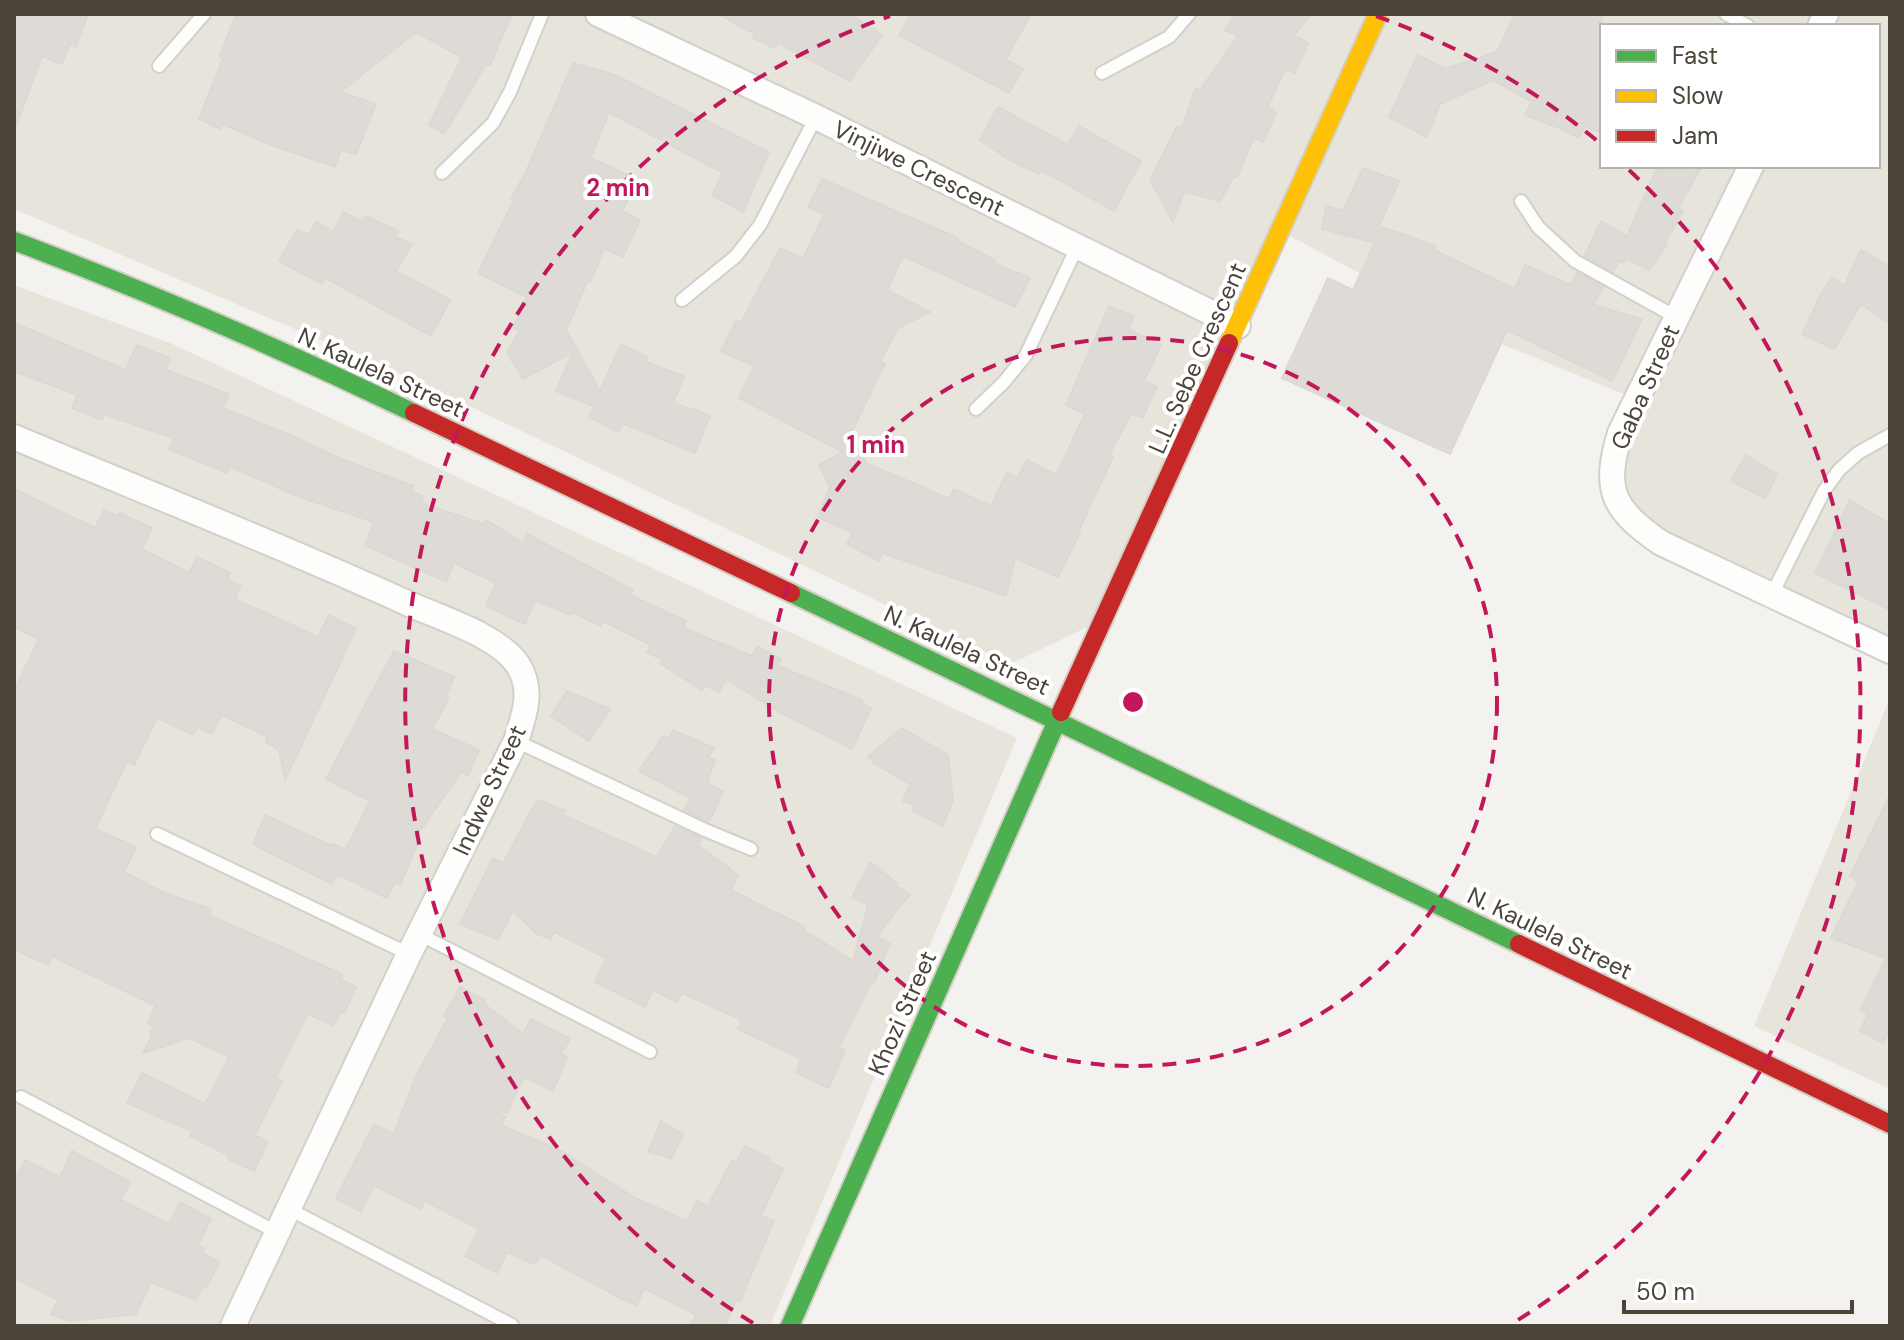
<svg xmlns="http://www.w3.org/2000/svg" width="1904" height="1340" font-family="'DM Sans',sans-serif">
  <rect width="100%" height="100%" fill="#f4f2ee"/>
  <g fill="#e7e4dc" fill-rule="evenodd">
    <path d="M 14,14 L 1890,14 L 1890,651 L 1641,529 L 1614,496 L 1636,399 L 1457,326 L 1281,231 L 1106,618 L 1010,664 L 421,383 L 14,209 ZM 1602,26 L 1878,26 L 1878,166 L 1602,166 Z"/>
    <path d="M 14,285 L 170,343 L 1017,738 L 770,1326 L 14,1326 Z"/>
    <path d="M 1890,698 L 1890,1089 L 1754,1026 Z"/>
  </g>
  <g fill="#dedbd6" stroke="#dcd9d4" stroke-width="2">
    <path d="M 14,14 L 88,14 L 76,47 L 70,44 L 62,64 L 42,56 L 16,126 L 14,125 Z"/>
    <path d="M 236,14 L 512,14 L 490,65 L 486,64 L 444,134 L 429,125 L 462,57 L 416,32 L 340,92 L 376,104 L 356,154 L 341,150 L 335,167 L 269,144 L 223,124 L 220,129 L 199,119 L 223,58 L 220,56 Z"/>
    <path d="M 718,14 L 850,14 L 882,35 L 850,81 L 778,43 L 774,48 L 753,38 L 755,34 Z"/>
    <path d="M 911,14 L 1031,14 L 1006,59 L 1023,69 L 1009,93 L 899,35 Z"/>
    <path d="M 1235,14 L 1311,14 L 1294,35 L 1308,43 L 1295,73 L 1285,69 L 1268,106 L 1276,113 L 1263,142 L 1254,137 L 1237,177 L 1234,176 L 1220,201 L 1184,192 L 1173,222 L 1150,180 L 1177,127 L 1182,128 L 1195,89 L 1200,90 L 1238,36 L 1225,30 Z"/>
    <path d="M 1515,14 L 1602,14 L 1602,133 L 1585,126 L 1579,138 L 1562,129 L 1525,115 L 1532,102 L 1493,80 L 1440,104 L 1427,137 L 1389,117 L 1418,55 L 1445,69 L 1497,52 Z"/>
    <path d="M 573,63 L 615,75 L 769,152 L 743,212 L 712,195 L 723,173 L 609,112 L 591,158 L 638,180 L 622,211 L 640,220 L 623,257 L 604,248 L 591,281 L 588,280 L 566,330 L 600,391 L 621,344 L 648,357 L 646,362 L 684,376 L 673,403 L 710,415 L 695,453 L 622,423 L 618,432 L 589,417 L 594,406 L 556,391 L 573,352 L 523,379 L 507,353 L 520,330 L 513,328 L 527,297 L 478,273 L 514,200 L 511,198 L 525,174 Z"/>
    <path d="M 998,107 L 1068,145 L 1079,126 L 1141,161 L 1114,211 L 1041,170 L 1039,174 L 1013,162 L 980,140 Z"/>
    <path d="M 1658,166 L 1702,166 L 1678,208 L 1683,211 L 1665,243 L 1667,244 L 1649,270 L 1626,258 L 1623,262 L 1619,261 L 1613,272 L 1585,256 L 1601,221 L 1627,236 Z"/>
    <path d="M 1363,168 L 1399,181 L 1372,242 L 1322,229 L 1326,206 L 1343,211 Z"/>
    <path d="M 822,179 L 958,238 L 957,241 L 995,260 L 994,263 L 1030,278 L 1015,307 L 903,256 L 887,290 L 930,312 L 898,328 L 880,362 L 885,364 L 851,433 L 866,463 L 950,499 L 954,489 L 991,506 L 1007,472 L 1017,478 L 1027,460 L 1056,475 L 1085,414 L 1066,405 L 1109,306 L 1134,316 L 1128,329 L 1161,345 L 1144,381 L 1157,387 L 1143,417 L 1131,414 L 1109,455 L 1113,457 L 1078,532 L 1080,533 L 1058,577 L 1015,558 L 1006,596 L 882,553 L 879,561 L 847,544 L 853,533 L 818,517 L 830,487 L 819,465 L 843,452 L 739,398 L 754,366 L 721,351 L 736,321 L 741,323 L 780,248 L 803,259 L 824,214 L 808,207 Z"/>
    <path d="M 343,212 L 362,222 L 366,216 L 398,231 L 395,237 L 412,244 L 396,271 L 450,300 L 431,336 L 326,278 L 322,284 L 279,261 L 297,230 L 309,235 L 316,222 L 333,232 Z"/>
    <path d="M 1382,227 L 1436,246 L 1434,250 L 1515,289 L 1525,265 L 1571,285 L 1577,272 L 1603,287 L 1593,305 L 1642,319 L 1612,381 L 1507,330 L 1450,454 L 1282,378 L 1328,278 L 1353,290 Z"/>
    <path d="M 1861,250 L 1890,267 L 1890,324 L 1861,304 L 1834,349 L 1802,334 L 1817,303 L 1816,302 L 1832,278 L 1844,286 Z"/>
    <path d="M 14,323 L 126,370 L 136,345 L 170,358 L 166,370 L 229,394 L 223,408 L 295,437 L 339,458 L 413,486 L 411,491 L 423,496 L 421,503 L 484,524 L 486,520 L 523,543 L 527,534 L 633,590 L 630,595 L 686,621 L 684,626 L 693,632 L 752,656 L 757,646 L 781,659 L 778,666 L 862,700 L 862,704 L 871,708 L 852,749 L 781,713 L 726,679 L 719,692 L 705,685 L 702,690 L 661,664 L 663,660 L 647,652 L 651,645 L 603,621 L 601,626 L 572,612 L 571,615 L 535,600 L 525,624 L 486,606 L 496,583 L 454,563 L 446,582 L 365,545 L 374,522 L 297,496 L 229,466 L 227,473 L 169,449 L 173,438 L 104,414 L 102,420 L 72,408 L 77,395 L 14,371 Z"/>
    <path d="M 1746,455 L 1777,474 L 1765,498 L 1731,481 Z"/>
    <path d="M 14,489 L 95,528 L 104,510 L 117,516 L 120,513 L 152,528 L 142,549 L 189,573 L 197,557 L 230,573 L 227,580 L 241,586 L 235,599 L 318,637 L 329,615 L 356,629 L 285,780 L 279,750 L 266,742 L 268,737 L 222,715 L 212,734 L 197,727 L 193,735 L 157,718 L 134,765 L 127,761 L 95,829 L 136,847 L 124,872 L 160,891 L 211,909 L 209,915 L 342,974 L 341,979 L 356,987 L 345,1012 L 341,1012 L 333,1025 L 308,1014 L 276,1078 L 282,1081 L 255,1135 L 268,1142 L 254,1171 L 228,1159 L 230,1156 L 190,1136 L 192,1131 L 127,1103 L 142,1073 L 205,1104 L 229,1057 L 189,1038 L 143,1053 L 152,1036 L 150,1034 L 153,1027 L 148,1022 L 156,1006 L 52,956 L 48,965 L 14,949 L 14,691 L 39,639 L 14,627 Z"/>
    <path d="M 1850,500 L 1890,524 L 1890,610 L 1815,573 Z"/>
    <path d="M 394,651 L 454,677 L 446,697 L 449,698 L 432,729 L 479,750 L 468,776 L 461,772 L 414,840 L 418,843 L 400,885 L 395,883 L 387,898 L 337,874 L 332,884 L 253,844 L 265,815 L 332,846 L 333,844 L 346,849 L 370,801 L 326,779 Z"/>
    <path d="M 567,691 L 610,709 L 589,741 L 551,716 Z"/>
    <path d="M 902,728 L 948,755 L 953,800 L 943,826 L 912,811 L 914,805 L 903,801 L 910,784 L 873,763 L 874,760 L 868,757 Z"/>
    <path d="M 673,730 L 714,748 L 708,758 L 715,760 L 707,782 L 723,792 L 709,822 L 684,810 L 690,798 L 639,771 L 663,736 L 669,738 Z"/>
    <path d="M 1890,795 L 1890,1030 L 1883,1043 L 1860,1031 L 1868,1014 L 1860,1010 L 1886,958 L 1831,938 L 1858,882 L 1850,876 Z"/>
    <path d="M 537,800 L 565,810 L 563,815 L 657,857 L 675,826 L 701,838 L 698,845 L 738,875 L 731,890 L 805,927 L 804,930 L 853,961 L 868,905 L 852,897 L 870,862 L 897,883 L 896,886 L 910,894 L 876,937 L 890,943 L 874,983 L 872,982 L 839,1047 L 845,1050 L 829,1088 L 797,1073 L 801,1059 L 738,1029 L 742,1020 L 682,993 L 677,1002 L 653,990 L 645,1007 L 595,982 L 606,958 L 554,932 L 551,939 L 537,934 L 513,911 L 498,940 L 460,924 L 493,858 L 503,863 Z"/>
    <path d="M 460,987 L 485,1000 L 484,1004 L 523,1034 L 531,1019 L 570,1039 L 561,1054 L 567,1057 L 553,1091 L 524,1077 L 507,1113 L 494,1109 L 505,1117 L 501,1125 L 561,1151 L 637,1199 L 687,1221 L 697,1201 L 708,1206 L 732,1160 L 736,1163 L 745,1146 L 770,1158 L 769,1162 L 783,1168 L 761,1216 L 774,1221 L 740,1301 L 736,1300 L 725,1326 L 690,1326 L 696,1315 L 644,1288 L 637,1305 L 622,1299 L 541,1255 L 534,1264 L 507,1252 L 497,1273 L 465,1256 L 479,1229 L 425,1201 L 421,1209 L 374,1185 L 361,1212 L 336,1198 L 374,1124 L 394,1134 L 415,1078 L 448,1018 L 444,1016 Z"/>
    <path d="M 661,1121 L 683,1134 L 671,1158 L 648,1152 Z"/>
    <path d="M 72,1151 L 130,1182 L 121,1200 L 169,1224 L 180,1202 L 211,1219 L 198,1245 L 204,1249 L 203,1253 L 219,1262 L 206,1288 L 202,1286 L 196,1300 L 151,1282 L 136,1314 L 69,1321 L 51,1314 L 58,1300 L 14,1278 L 14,1182 L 25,1160 L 60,1177 Z"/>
  </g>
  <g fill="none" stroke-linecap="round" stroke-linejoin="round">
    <g stroke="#d2d0cb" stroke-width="16">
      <g id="lane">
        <path d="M 1726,14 L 1748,26"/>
        <path d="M 159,66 L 204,14"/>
        <path d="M 1102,73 L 1169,37 L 1189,14"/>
        <path d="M 442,173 L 493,123 L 510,92 L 542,14"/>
        <path d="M 1521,201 L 1538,227 L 1575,261 L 1676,317"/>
        <path d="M 682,300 L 736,256 L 760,225 L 816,117"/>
        <path d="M 976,409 L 1004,382 L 1026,355 L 1078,245"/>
        <path d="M 1771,596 L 1824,491 L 1839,470 L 1858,453 L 1890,435"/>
        <path d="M 516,741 L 705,830 L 751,849"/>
        <path d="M 157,834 L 409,954"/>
        <path d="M 419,934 L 650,1052"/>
        <path d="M 21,1097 L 278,1233"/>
        <path d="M 289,1209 L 512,1325"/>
      </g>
    </g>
    <g stroke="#d2d0cb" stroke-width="28">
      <g id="street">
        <path d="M 598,14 L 816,117 L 1238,326"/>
        <path d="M 1820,26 L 1826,14"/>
        <path d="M 1751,166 L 1620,433 C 1603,490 1612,509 1661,543 L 1890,651"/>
        <path d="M 14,437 C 145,492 278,544 407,603 C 440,618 498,635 518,665 C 534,690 524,716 516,741 L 409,954 L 233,1326"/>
      </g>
    </g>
    <g stroke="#d3cfc5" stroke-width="22">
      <g id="fast">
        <path d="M 14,241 C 149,292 284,350 414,413"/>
        <path d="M 791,593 L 1519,944"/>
        <path d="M 790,1326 L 1061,712"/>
      </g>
    </g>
    <g stroke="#d3cfc5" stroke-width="22">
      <path id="slow" d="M 1229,343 L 1378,14"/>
    </g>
    <g stroke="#d3cfc5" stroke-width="22">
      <g id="jam">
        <path d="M 414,413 L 791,593"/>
        <path d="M 1061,712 L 1229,343"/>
        <path d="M 1519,944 L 1890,1124"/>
      </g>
    </g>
    <use href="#lane" stroke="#fdfdfc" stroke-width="12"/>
    <use href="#street" stroke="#fdfdfc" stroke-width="24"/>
    <use href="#fast" stroke="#4caf50" stroke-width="18"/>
    <use href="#slow" stroke="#ffc107" stroke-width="18"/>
    <use href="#jam" stroke="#c62828" stroke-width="18"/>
  </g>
  <g fill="none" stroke="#c2185b" stroke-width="4" stroke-dasharray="14 10">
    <circle cx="1133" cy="702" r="364"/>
    <path d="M753 1323A728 728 0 0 1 890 16M1376 16A728 728 0 0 1 1601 144M1629 170A728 728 0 0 1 1513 1323"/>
  </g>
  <g text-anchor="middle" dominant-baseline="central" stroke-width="8" stroke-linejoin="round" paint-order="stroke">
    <g font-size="24" fill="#4b4439" stroke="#fff">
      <text transform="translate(919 168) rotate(26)">Vinjiwe Crescent</text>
      <text transform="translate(1197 358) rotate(-66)">L.L. Sebe Crescent</text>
      <text transform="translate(381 372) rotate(25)">N. Kaulela Street</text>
      <text transform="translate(1645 387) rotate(-66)">Gaba Street</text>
      <text transform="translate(967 650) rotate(25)">N. Kaulela Street</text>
      <text transform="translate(489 790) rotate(-65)">Indwe Street</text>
      <text transform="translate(1550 933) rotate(26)">N. Kaulela Street</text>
      <text transform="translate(902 1013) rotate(-66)">Khozi Street</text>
    </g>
  </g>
  <circle cx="1133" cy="702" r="12" fill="#c2185b" stroke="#fff" stroke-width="4"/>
  <g font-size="24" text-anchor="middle" font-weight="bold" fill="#c2185b" stroke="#fff" stroke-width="8" stroke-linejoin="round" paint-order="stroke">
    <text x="618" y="196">2 min</text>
    <text x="876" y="453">1 min</text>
  </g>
  <rect width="1904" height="1340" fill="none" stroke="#4b4439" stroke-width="32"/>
  <rect x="1600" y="24" width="280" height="144" fill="#ffffff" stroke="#b7b4b0" stroke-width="2"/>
  <rect x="1616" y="50" width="40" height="12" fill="#4caf50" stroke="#b7b4b0" stroke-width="2"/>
  <text x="1672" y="64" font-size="24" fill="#4b4439">Fast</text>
  <rect x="1616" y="90" width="40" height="12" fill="#ffc107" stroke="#b7b4b0" stroke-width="2"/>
  <text x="1672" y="104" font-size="24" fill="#4b4439">Slow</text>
  <rect x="1616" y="130" width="40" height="12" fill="#c62828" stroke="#b7b4b0" stroke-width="2"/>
  <text x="1672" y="144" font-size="24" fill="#4b4439">Jam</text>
  <path d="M1624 1300v12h228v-12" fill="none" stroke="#4b4439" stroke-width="4"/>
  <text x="1636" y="1300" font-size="24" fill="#4b4439" stroke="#ffffff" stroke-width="6" paint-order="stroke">50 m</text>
</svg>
